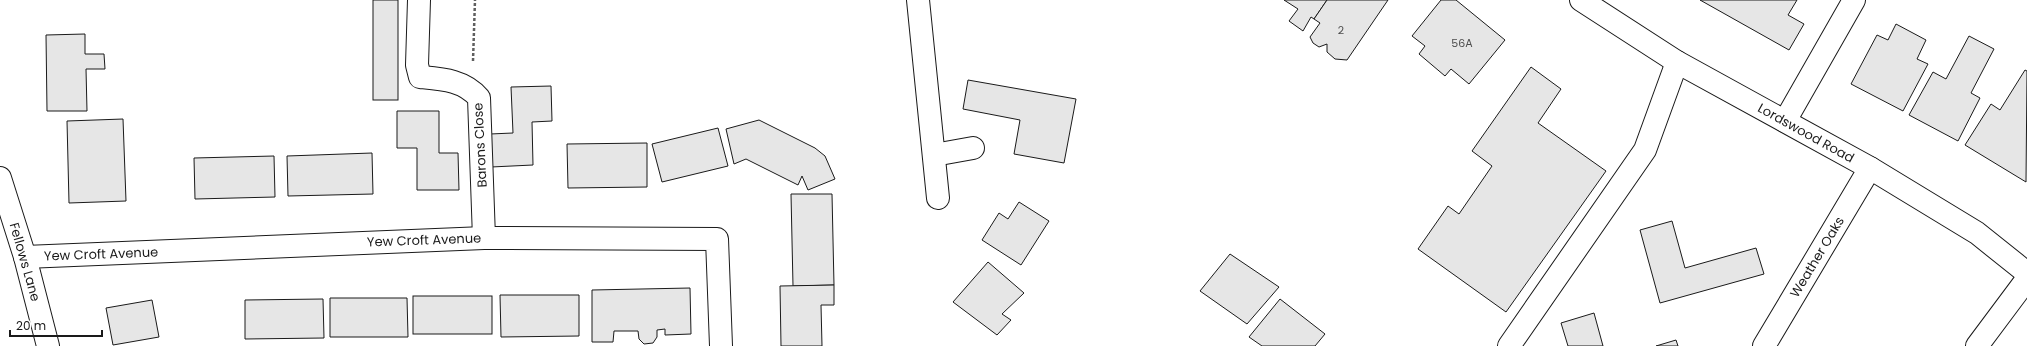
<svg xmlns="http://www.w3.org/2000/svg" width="2027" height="346" font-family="Poppins,sans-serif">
  <rect width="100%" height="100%" fill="#fff"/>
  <g fill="#e6e6e6" stroke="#1a1a1a">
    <rect x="373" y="0" width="25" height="100"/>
    <path d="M 1284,0 L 1327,0 L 1314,19 L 1311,17 L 1303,31 L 1289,21 L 1298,9 Z"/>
    <path d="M 1327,0 L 1388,0 L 1347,60 L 1335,59 L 1327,52 L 1327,44 L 1319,47 L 1313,43 L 1310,37 L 1320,23 L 1314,19 Z"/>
    <path d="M 1441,0 L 1456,0 L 1505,40 L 1469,84 L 1451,69 L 1445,76 L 1419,54 L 1425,46 L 1412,36 Z"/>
    <path d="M 1700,0 L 1797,0 L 1788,15 L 1804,24 L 1789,50 Z"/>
    <path d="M 1896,24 L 1926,40 L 1917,59 L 1928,64 L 1903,111 L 1851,84 L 1877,35 L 1888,40 Z"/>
    <path d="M 85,34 L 85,54 L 104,54 L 105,69 L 86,69 L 87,111 L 47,111 L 46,35 Z"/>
    <path d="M 1969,36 L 1994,49 L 1971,93 L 1980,98 L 1958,141 L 1909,115 L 1933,72 L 1946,79 Z"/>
    <path d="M 1531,67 L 1561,89 L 1538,123 L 1606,171 L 1506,312 L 1418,249 L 1448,206 L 1459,214 L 1492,166 L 1472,151 Z"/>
    <path d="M 2025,70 L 2027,71 L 2026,182 L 1965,145 L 1991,104 L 2000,110 Z"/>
    <path d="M 968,80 L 1076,99 L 1064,163 L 1014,154 L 1020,120 L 963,109 Z"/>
    <path d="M 551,86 L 552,121 L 532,122 L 533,165 L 491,167 L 490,134 L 513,133 L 511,87 Z"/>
    <path d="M 397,111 L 439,111 L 439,153 L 458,153 L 459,190 L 417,190 L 417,148 L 397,148 Z"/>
    <path d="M 123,119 L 126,201 L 69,203 L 67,121 Z"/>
    <path d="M 759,120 L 815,148 L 825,156 L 835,179 L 808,190 L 802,176 L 798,185 L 746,159 L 734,164 L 726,129 Z"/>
    <path d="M 718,128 L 728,166 L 662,182 L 652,144 Z"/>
    <path d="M 647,143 L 647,187 L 568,188 L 567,144 Z"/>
    <path d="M 372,153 L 373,194 L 288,196 L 287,156 Z"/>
    <path d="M 274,156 L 275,197 L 195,199 L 194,158 Z"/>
    <path d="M 791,194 L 832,194 L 834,285 L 793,286 Z"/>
    <path d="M 1019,202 L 1049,221 L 1021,265 L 982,240 L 999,213 L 1008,219 Z"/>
    <path d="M 1672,221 L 1685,268 L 1756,248 L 1764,274 L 1660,303 L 1640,230 Z"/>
    <path d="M 1230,254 L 1279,287 L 1247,324 L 1200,291 Z"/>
    <path d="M 988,262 L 1024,293 L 1002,314 L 1011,320 L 997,335 L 953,302 Z"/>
    <path d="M 834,285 L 834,305 L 821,305 L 822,346 L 781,346 L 780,286 Z"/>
    <path d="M 690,288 L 691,334 L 665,335 L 665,329 L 657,330 L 657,337 L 653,343 L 644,344 L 639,339 L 638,331 L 614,331 L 613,342 L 592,342 L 592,290 Z"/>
    <path d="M 500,295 L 579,295 L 579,336 L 501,337 Z"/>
    <rect x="413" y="296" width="79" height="38"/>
    <path d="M 330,298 L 407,298 L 408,337 L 330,337 Z"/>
    <path d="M 323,299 L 324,338 L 245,339 L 245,300 Z"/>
    <path d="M 1280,299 L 1325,334 L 1315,346 L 1262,346 L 1249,337 Z"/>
    <path d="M 152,300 L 159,337 L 113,345 L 106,308 Z"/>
    <path d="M 1594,313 L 1603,346 L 1568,346 L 1561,323 Z"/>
    <path d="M 1676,340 L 1678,346 L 1656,346 Z"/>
  </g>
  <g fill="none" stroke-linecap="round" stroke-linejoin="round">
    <g stroke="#1a1a1a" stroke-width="24">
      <g id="minor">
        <path d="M 419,0 L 417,65 L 420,77 C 442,79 464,80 479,98 L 484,238"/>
        <path d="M 918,0 L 938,198"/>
        <path d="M 1785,121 L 1854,0"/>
        <path d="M 934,155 L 973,148"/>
        <path d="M 0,178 L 25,257 L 48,346"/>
        <path d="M 25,257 L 484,238 L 717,239 L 721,346"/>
        <path d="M 1509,346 L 1645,150 L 1677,62"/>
        <path d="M 1764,346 L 1870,168"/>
        <path d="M 1977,346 L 2027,279"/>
      </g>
    </g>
    <g stroke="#1a1a1a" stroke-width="24">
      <path id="major" d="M 1581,0 L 1677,62 L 1870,168 L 1977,233 L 2027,273"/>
    </g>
    <path stroke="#5f5f5f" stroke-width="2.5" stroke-dasharray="3 2" stroke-linecap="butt" d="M 473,61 L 475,0"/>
    <use href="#minor" stroke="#fff" stroke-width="22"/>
    <use href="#major" stroke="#fff" stroke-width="22"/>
  </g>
  <g text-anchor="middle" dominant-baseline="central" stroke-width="3" stroke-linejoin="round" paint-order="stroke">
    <g font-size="11" fill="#4d4d4d">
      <text x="1341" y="30">2</text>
      <text x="1462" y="43">56A</text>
    </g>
    <g font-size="13" fill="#1a1a1a" stroke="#fff">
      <text transform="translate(1806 133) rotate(29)">Lordswood Road</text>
      <text transform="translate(480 145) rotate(-93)">Barons Close</text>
      <text transform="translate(424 240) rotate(-2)">Yew Croft Avenue</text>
      <text transform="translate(101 254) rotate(-2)">Yew Croft Avenue</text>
      <text transform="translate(1817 257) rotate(-59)">Weather Oaks</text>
      <text transform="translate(25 262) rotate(74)">Fellows Lane</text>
    </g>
  </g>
  <path d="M10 330v6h92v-6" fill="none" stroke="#1a1a1a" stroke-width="2"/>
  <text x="16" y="330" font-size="12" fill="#1a1a1a" stroke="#ffffff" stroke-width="3" paint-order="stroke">20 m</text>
</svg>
